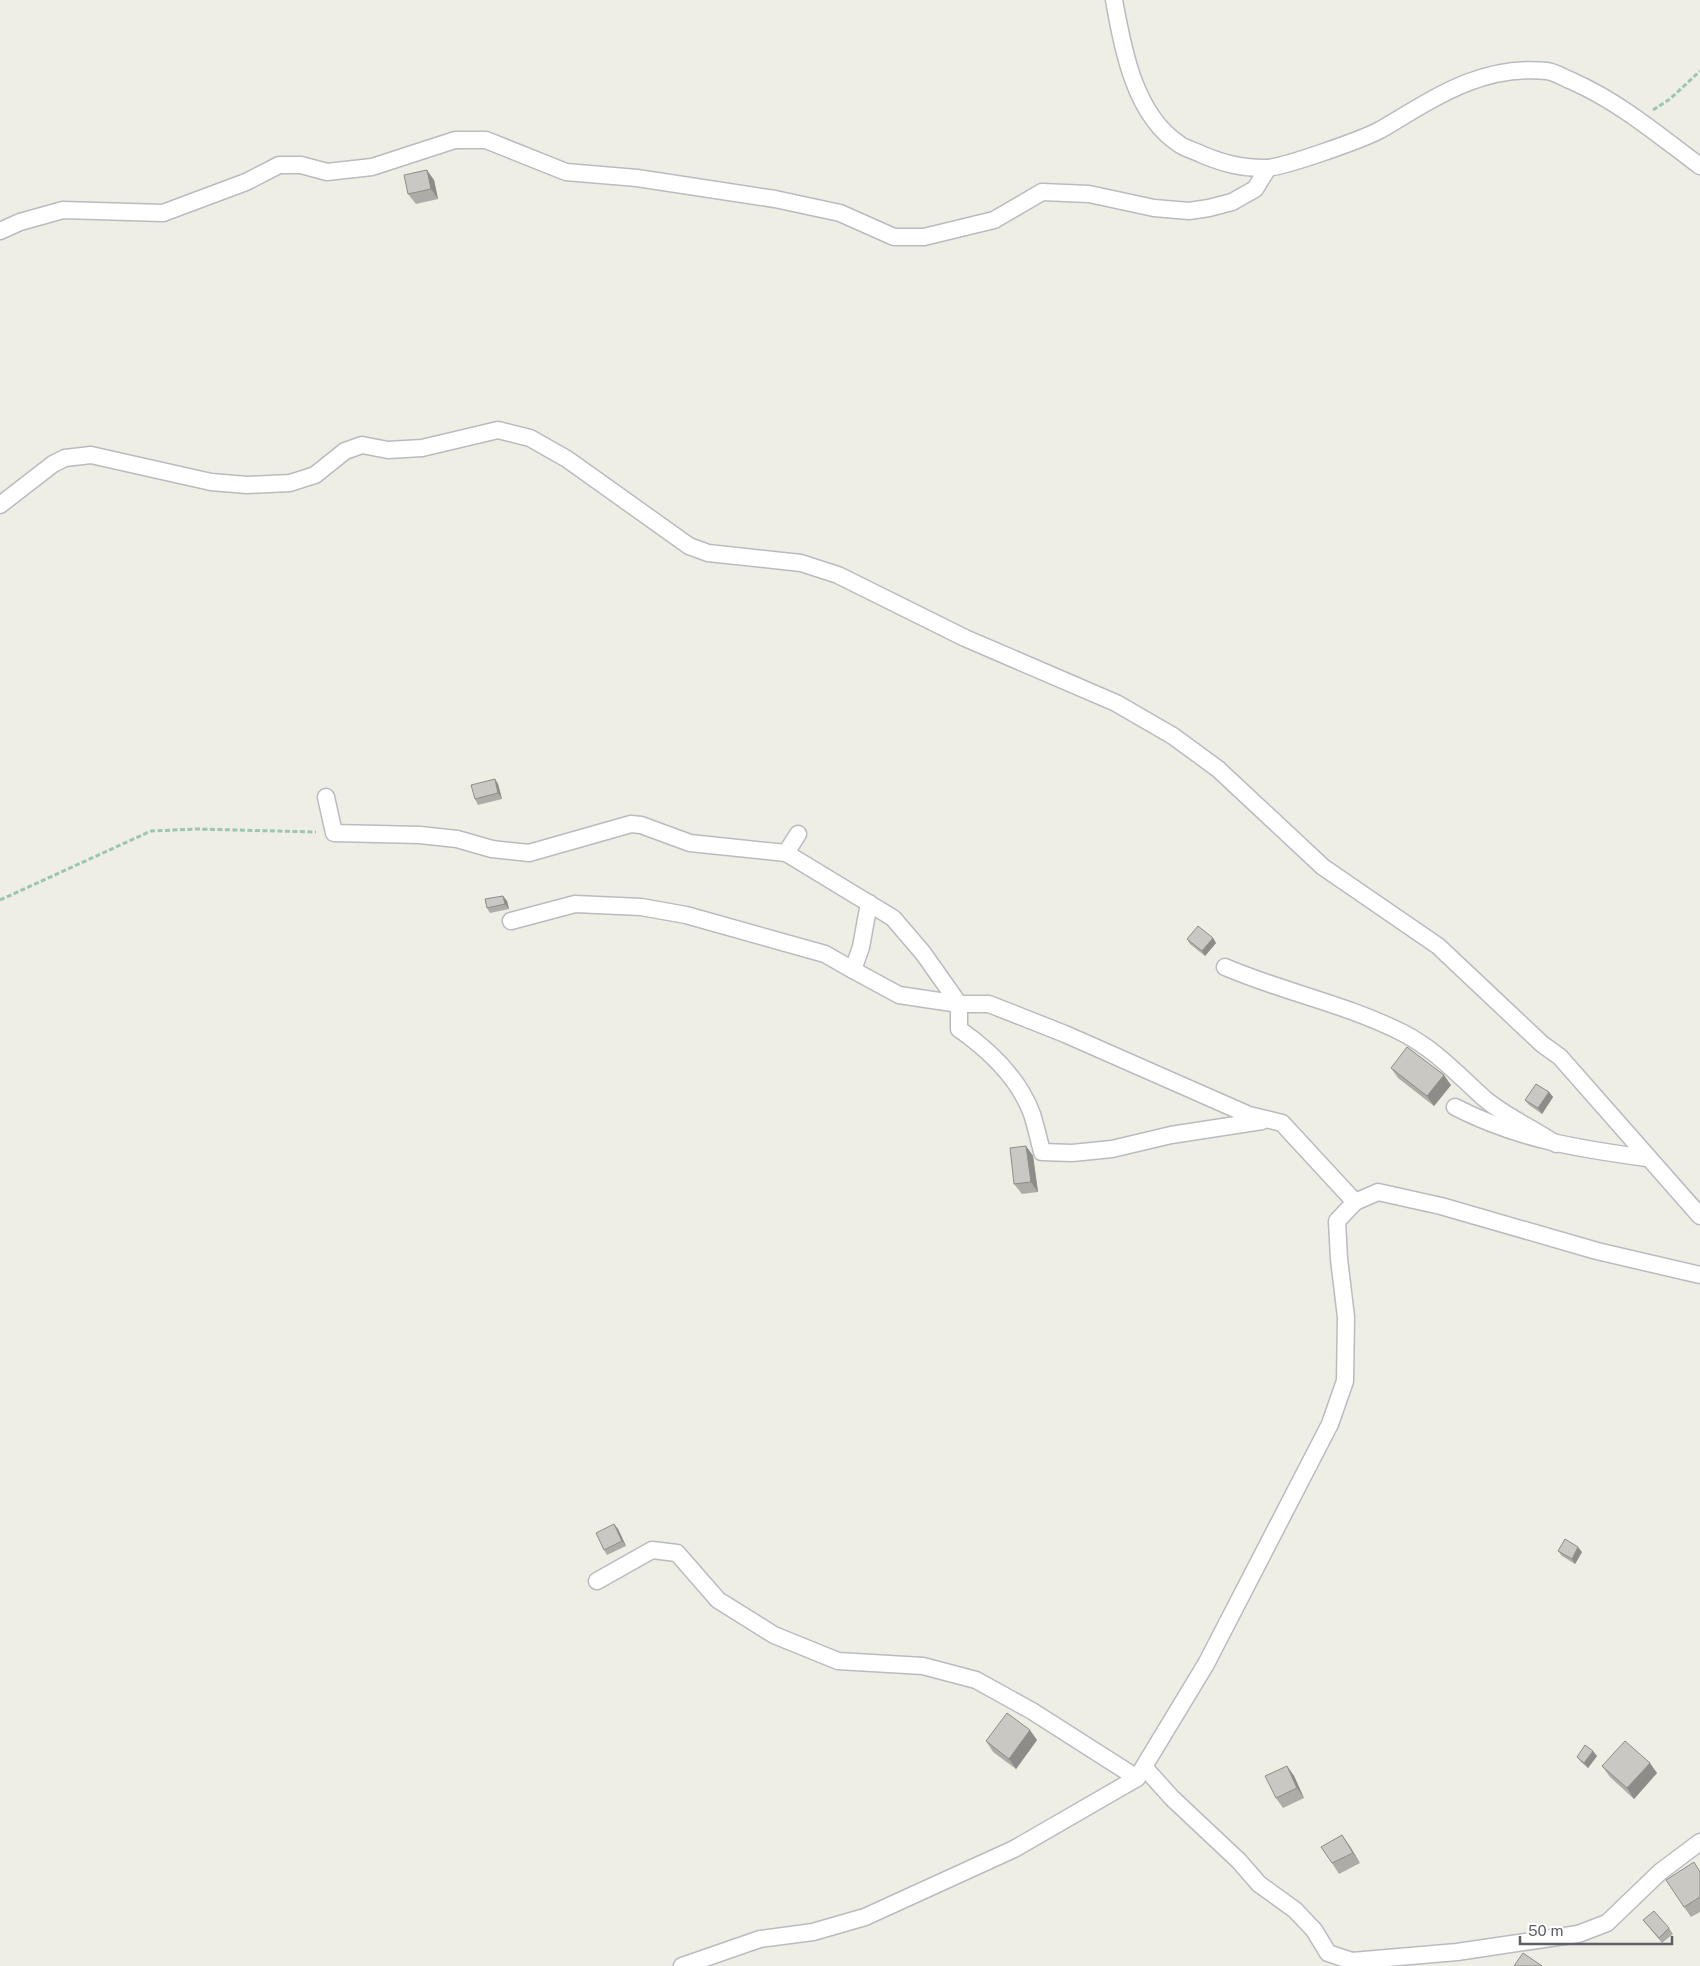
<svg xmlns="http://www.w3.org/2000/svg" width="1700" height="1966" font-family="'Public Sans',sans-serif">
  <rect width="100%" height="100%" fill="#efeee5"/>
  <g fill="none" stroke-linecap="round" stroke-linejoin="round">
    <g stroke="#babbc0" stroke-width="19">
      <g id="street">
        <path d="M 1114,0 C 1123,49 1134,114 1179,144 C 1186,149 1196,151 1203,155 C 1225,164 1242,168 1265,168 C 1283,168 1363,139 1380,130 C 1433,99 1481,64 1547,71 C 1555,72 1564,78 1572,81 C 1621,103 1657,134 1700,166"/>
        <path d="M 0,231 L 20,222 L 63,210 L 163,213 L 246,182 L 279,165 L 301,165 L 327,172 L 372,167 L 455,140 L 486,140 L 566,172 L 637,178 L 775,199 L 840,213 L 894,237 L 924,237 L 994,220 L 1042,192 L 1089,194 L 1154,208 L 1189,211 L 1209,208 L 1232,202 L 1255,189 L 1268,168"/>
        <path d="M 0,505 L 53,464 L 65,458 L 91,455 L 211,482 L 247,485 L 290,483 L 315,475 L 345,451 L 362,445 L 388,450 L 422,448 L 498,430 L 530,438 L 567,459 L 689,546 L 708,553 L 801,563 L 838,575 L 965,638 L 1116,703 L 1173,736 L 1218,769 L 1323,867 L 1438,946 L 1542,1044 L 1560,1057 L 1700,1216"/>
        <path d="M 326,797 L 334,833 L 420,835 L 457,839 L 492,849 L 529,853 L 631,824 L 641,825 L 690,843 L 786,853"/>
        <path d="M 798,834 L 786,853 L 893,918 L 923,953 L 959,1004 L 989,1004 L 1065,1034 L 1249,1115 L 1282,1123 L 1355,1202"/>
        <path d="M 869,903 L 861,947 L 853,970 L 899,995 L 959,1004 L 959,1029 C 989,1050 1019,1079 1032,1114 C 1036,1127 1039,1140 1042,1152 L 1072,1153 L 1112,1149 L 1171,1135 L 1262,1121"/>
        <path d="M 511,921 L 575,904 L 641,907 L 686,915 L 825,954 L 853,970"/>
        <path d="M 1225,967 C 1283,992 1346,1004 1403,1033 C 1436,1050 1458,1075 1485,1099 C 1505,1116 1534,1129 1556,1144"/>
        <path d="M 1455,1107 C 1517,1139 1579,1149 1647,1158"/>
        <path d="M 597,1581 L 652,1550 L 677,1553 L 718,1600 L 774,1635 L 838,1661 L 923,1666 L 976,1680 L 1032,1711 L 1137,1778"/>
        <path d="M 1145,1768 L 1172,1798 L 1239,1861 L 1259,1884 L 1295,1910 L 1314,1930 L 1328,1953 L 1352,1961 L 1457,1952 L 1578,1934 L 1607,1923 L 1660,1872 L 1700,1842"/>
        <path d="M 682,1966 L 760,1939 L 813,1932 L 865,1917 L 1014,1849 L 1137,1778 L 1206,1664 L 1330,1424 L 1345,1381 L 1346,1317 L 1339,1259 L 1337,1221 L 1355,1202 L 1378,1192 L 1441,1206 L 1597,1251 L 1700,1275"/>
      </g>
    </g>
    <g stroke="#9cc6ad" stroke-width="3" stroke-dasharray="5 2.5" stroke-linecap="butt">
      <path d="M 1653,110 L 1670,99 L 1700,71"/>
      <path d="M 0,900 L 151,831 L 197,829 L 316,832"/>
    </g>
    <use href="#street" stroke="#fff" stroke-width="16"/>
  </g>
  <g fill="#aeaca7">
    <path d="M 434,180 L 438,199 L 416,204 L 408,194 Z"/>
    <path d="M 495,779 L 498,784 L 502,799 L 478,805 L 475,799 Z"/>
    <path d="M 503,896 L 507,901 L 509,909 L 490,913 L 487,908 Z"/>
    <path d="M 1213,938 L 1216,943 L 1205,956 L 1190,944 L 1187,939 Z"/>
    <path d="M 1391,1068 L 1451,1085 L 1434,1106 L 1398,1078 Z"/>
    <path d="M 1549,1092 L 1553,1097 L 1542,1114 L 1529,1105 L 1525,1100 Z"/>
    <path d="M 1026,1146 L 1033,1156 L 1038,1192 L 1022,1194 L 1014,1184 Z"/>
    <path d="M 614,1524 L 618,1529 L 626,1546 L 607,1555 L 604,1550 Z"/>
    <path d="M 1558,1551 L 1582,1552 L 1575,1564 L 1562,1556 Z"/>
    <path d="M 1037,1740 L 1016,1769 L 993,1752 L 986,1741 Z"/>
    <path d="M 1597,1756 L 1588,1768 L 1581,1762 L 1577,1757 Z"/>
    <path d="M 1287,1766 L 1294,1776 L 1304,1798 L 1283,1808 L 1276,1798 Z"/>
    <path d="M 1602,1766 L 1657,1773 L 1634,1799 L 1610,1777 Z"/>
    <path d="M 1349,1845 L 1360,1863 L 1339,1874 L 1332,1863 Z"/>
    <path d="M 1700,1871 L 1700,1912 L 1691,1917 L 1684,1907 Z"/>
    <path d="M 1643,1920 L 1669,1928 L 1673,1934 L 1662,1943 Z"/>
  </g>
  <g fill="#8d8c88">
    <path d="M 427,170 L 434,180 L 438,199 L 431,189 Z"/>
    <path d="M 495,779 L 498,784 L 502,799 L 498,793 Z"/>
    <path d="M 503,896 L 507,901 L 509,909 L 505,904 Z"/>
    <path d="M 1213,938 L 1216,943 L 1205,956 L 1202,951 Z"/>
    <path d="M 1444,1075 L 1451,1085 L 1434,1106 L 1427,1096 Z"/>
    <path d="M 1549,1092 L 1553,1097 L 1542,1114 L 1538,1108 Z"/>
    <path d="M 1026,1146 L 1033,1156 L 1038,1192 L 1031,1182 Z"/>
    <path d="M 614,1524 L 618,1529 L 626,1546 L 622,1541 Z"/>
    <path d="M 1578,1547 L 1582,1552 L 1575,1564 L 1572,1559 Z"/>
    <path d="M 1030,1730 L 1037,1740 L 1016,1769 L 1009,1759 Z"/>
    <path d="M 1593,1751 L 1597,1756 L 1588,1768 L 1584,1763 Z"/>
    <path d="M 1650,1763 L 1657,1773 L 1634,1799 L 1627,1788 Z"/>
    <path d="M 1287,1766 L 1294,1776 L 1304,1798 L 1297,1788 Z"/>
    <path d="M 1342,1835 L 1349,1845 L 1360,1863 L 1353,1853 Z"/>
  </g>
  <g fill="#cac8c2" stroke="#8d8c88">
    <path d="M 427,170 L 431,189 L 408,194 L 404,175 Z"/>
    <path d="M 495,779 L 498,793 L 475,799 L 471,785 Z"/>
    <path d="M 503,896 L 505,904 L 487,908 L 485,899 Z"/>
    <path d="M 1198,926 L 1213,938 L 1202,951 L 1187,939 Z"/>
    <path d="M 1407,1047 L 1444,1075 L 1427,1096 L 1391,1068 Z"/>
    <path d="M 1536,1084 L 1549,1092 L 1538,1108 L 1525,1100 Z"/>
    <path d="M 1026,1146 L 1031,1182 L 1014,1184 L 1010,1148 Z"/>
    <path d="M 614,1524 L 622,1541 L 604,1550 L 596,1533 Z"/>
    <path d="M 1565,1539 L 1578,1547 L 1572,1559 L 1558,1551 Z"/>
    <path d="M 1007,1713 L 1030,1730 L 1009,1759 L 986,1741 Z"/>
    <path d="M 1625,1741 L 1650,1763 L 1627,1788 L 1602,1766 Z"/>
    <path d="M 1585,1745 L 1593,1751 L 1584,1763 L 1577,1757 Z"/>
    <path d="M 1287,1766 L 1297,1788 L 1276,1798 L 1265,1776 Z"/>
    <path d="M 1342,1835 L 1353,1853 L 1332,1863 L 1321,1847 Z"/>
    <path d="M 1694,1862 L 1700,1872 L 1700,1897 L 1684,1907 L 1666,1880 Z"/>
    <path d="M 1654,1911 L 1669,1928 L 1659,1938 L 1643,1920 Z"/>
    <path d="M 1523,1953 L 1542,1966 L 1514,1966 Z"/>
  </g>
  <path d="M1520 1936v8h152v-8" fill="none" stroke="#5d5f65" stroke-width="2.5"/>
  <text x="1528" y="1936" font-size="15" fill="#5d5f65" stroke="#ffffff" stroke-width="4" paint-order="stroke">50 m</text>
</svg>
